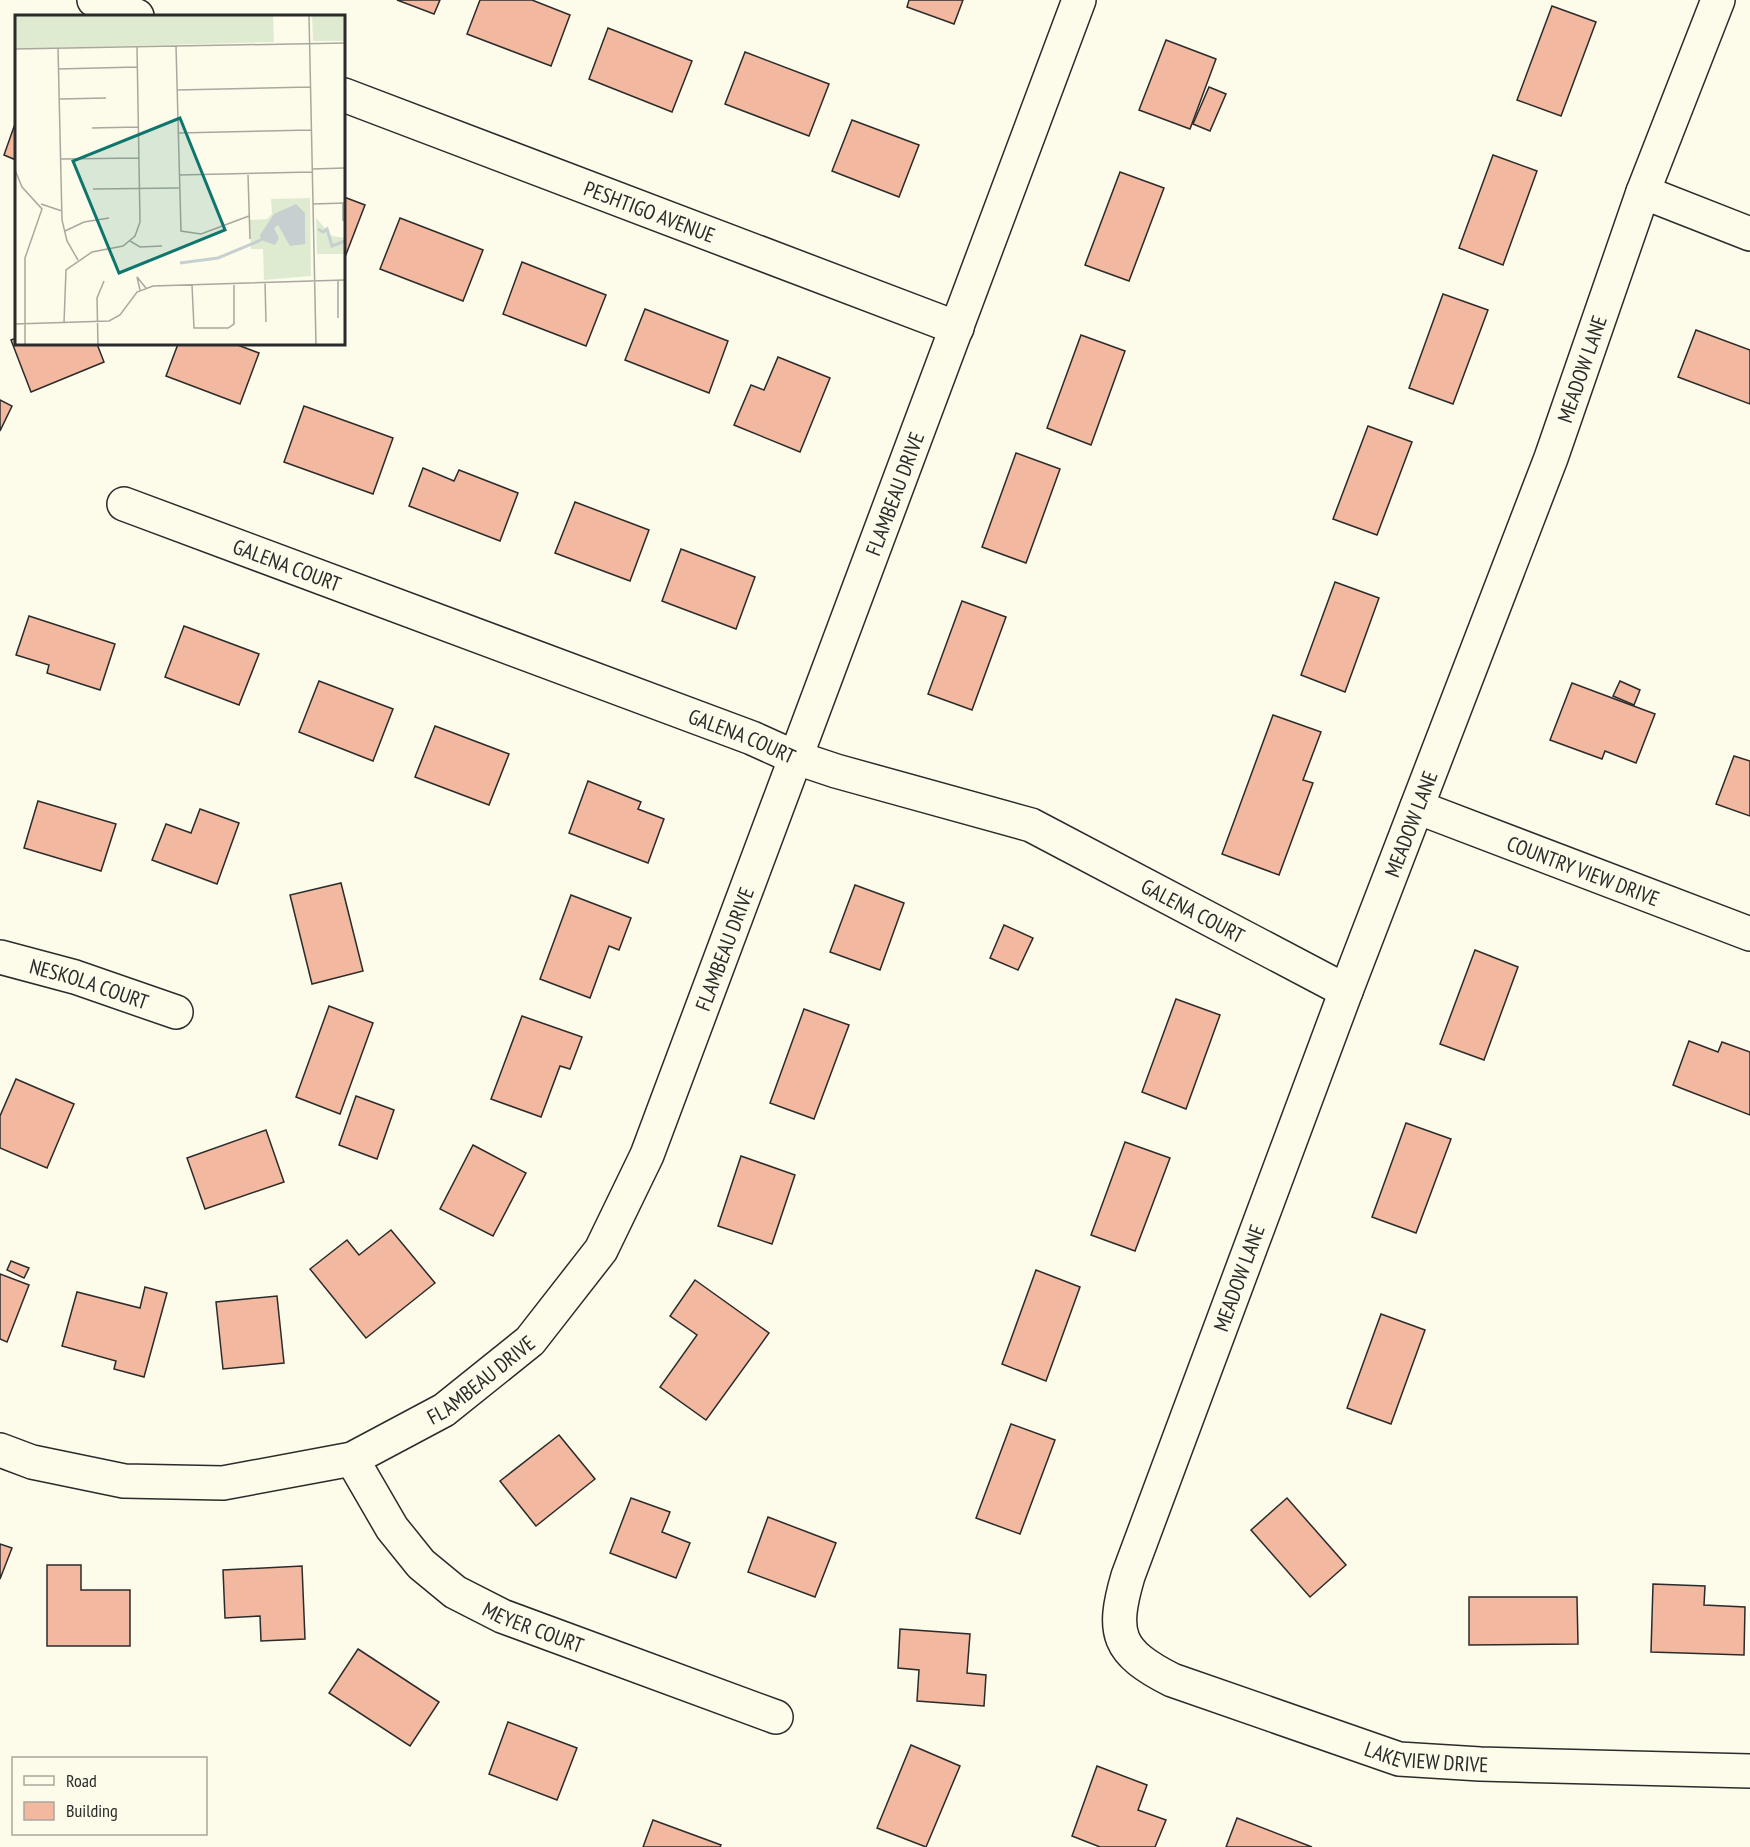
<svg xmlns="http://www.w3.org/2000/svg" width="1750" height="1847" font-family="'PT Sans Narrow',sans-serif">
  <rect width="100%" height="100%" fill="#fdfbea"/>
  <g fill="#f2b8a0" stroke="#2b2b2b" stroke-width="1.5">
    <path d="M 397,0 L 440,0 L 434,14 Z"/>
    <path d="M 480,0 L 532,0 L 570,15 L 551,66 L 467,34 Z"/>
    <path d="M 909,0 L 963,0 L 954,24 L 907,7 Z"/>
    <path d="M 1552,6 L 1596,22 L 1561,116 L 1517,100 Z"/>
    <path d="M 608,28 L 692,61 L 672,112 L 589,79 Z"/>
    <path d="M 1166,40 L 1216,59 L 1190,129 L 1139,110 Z"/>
    <path d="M 745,52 L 829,84 L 809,136 L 725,104 Z"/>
    <path d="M 1209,87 L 1226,94 L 1210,131 L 1193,124 Z"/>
    <path d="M 852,120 L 919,145 L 899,197 L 832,171 Z"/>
    <path d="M 16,121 L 16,160 L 4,155 Z"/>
    <path d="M 1493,155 L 1537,171 L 1503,265 L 1459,248 Z"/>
    <path d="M 1120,172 L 1164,188 L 1129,281 L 1085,265 Z"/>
    <path d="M 344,197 L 365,205 L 345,257 L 344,256 Z"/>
    <path d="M 400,218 L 483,250 L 463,301 L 380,269 Z"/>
    <path d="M 522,262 L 606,295 L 586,346 L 503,314 Z"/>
    <path d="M 1443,294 L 1488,310 L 1453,404 L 1409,388 Z"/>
    <path d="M 645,309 L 728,341 L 709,393 L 625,360 Z"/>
    <path d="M 1696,330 L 1750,350 L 1750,404 L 1678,377 Z"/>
    <path d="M 1081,335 L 1125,351 L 1091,445 L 1047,428 Z"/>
    <path d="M 16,338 L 16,344 L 97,344 L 104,362 L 31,392 L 11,340 Z"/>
    <path d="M 178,344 L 235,344 L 259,353 L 240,404 L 166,376 Z"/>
    <path d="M 778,357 L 830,378 L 800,452 L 734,425 L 751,385 L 764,390 Z"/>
    <path d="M 0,400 L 12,406 L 0,431 Z"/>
    <path d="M 304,406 L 393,438 L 373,494 L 284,462 Z"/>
    <path d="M 1368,426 L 1412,442 L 1377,535 L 1333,519 Z"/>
    <path d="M 1016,453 L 1060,469 L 1026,563 L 982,547 Z"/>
    <path d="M 423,468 L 454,481 L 459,470 L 518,493 L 500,541 L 409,506 Z"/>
    <path d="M 575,502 L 649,530 L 630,581 L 555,553 Z"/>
    <path d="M 681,549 L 755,577 L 736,629 L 662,601 Z"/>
    <path d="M 1335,582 L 1379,598 L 1345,692 L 1301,675 Z"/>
    <path d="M 962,601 L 1006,617 L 972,710 L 928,694 Z"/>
    <path d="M 29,616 L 115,644 L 100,690 L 47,673 L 49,665 L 16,655 Z"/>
    <path d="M 184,626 L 259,654 L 239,705 L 165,677 Z"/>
    <path d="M 319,681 L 393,709 L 373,761 L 299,732 Z"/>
    <path d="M 1620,681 L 1640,690 L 1634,705 L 1613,696 Z"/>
    <path d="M 1572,683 L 1655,714 L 1636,763 L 1605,751 L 1602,759 L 1550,740 Z"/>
    <path d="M 1273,715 L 1321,732 L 1303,780 L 1313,783 L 1279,875 L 1222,854 Z"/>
    <path d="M 435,726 L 509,754 L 489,805 L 415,777 Z"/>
    <path d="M 1734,756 L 1750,761 L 1750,816 L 1716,804 Z"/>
    <path d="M 588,781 L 641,802 L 638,809 L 664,819 L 648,863 L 569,833 Z"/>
    <path d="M 38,801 L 116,824 L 101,871 L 24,848 Z"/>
    <path d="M 200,809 L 239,823 L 217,884 L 152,860 L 166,824 L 191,833 Z"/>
    <path d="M 341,883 L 363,971 L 312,984 L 290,895 Z"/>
    <path d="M 855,885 L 904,903 L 880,970 L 830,952 Z"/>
    <path d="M 571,895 L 631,918 L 619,950 L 609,946 L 590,998 L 540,979 Z"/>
    <path d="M 1004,925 L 1033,938 L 1018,970 L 990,958 Z"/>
    <path d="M 1475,950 L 1518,967 L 1484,1060 L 1440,1044 Z"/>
    <path d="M 1176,999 L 1220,1015 L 1186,1109 L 1142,1092 Z"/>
    <path d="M 329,1006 L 373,1023 L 340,1114 L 296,1097 Z"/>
    <path d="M 804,1009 L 849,1025 L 814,1119 L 770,1103 Z"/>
    <path d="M 522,1016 L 582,1037 L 570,1069 L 560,1066 L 541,1117 L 491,1099 Z"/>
    <path d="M 1689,1041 L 1718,1052 L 1722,1042 L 1750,1052 L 1750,1115 L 1673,1085 Z"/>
    <path d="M 16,1079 L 74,1104 L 47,1168 L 0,1148 L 0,1116 Z"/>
    <path d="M 356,1096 L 394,1110 L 377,1159 L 339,1145 Z"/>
    <path d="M 1406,1123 L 1451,1139 L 1416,1233 L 1372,1217 Z"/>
    <path d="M 266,1130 L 284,1182 L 205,1209 L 187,1158 Z"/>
    <path d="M 1125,1142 L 1170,1158 L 1135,1251 L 1091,1235 Z"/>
    <path d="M 473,1145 L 526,1173 L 493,1236 L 440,1209 Z"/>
    <path d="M 741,1156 L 795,1175 L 772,1244 L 718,1226 Z"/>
    <path d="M 391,1230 L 435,1283 L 366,1338 L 310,1269 L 347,1240 L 359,1255 Z"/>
    <path d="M 11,1261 L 29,1268 L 24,1278 L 7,1270 Z"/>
    <path d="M 1036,1270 L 1080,1287 L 1046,1381 L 1002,1364 Z"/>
    <path d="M 0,1274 L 29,1285 L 7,1342 L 0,1339 Z"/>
    <path d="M 695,1280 L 769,1333 L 706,1420 L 660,1387 L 697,1335 L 670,1316 Z"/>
    <path d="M 145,1287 L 167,1293 L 144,1377 L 114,1369 L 116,1361 L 62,1346 L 77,1292 L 140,1308 Z"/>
    <path d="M 277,1296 L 284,1363 L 223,1369 L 216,1302 Z"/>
    <path d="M 1381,1314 L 1425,1330 L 1391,1424 L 1347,1408 Z"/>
    <path d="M 1011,1424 L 1055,1440 L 1020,1534 L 976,1518 Z"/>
    <path d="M 559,1435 L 595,1479 L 536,1526 L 500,1481 Z"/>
    <path d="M 631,1498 L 670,1512 L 662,1532 L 690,1543 L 676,1578 L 610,1553 Z"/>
    <path d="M 1287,1498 L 1346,1565 L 1310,1597 L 1251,1530 Z"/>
    <path d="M 768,1517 L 836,1543 L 815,1597 L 748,1572 Z"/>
    <path d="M 0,1544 L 12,1548 L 0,1579 Z"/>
    <path d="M 47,1565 L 81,1565 L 81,1590 L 130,1590 L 130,1646 L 47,1646 Z"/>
    <path d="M 302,1566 L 305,1639 L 261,1641 L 260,1616 L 225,1618 L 223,1570 Z"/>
    <path d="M 1653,1584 L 1705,1586 L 1704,1605 L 1745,1607 L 1744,1655 L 1651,1652 Z"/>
    <path d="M 1469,1597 L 1577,1597 L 1578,1644 L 1469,1645 Z"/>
    <path d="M 900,1629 L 970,1634 L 967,1673 L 986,1675 L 984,1706 L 917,1701 L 919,1670 L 898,1668 Z"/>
    <path d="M 358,1649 L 439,1702 L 410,1746 L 329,1693 Z"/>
    <path d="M 508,1722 L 577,1748 L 557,1800 L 489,1774 Z"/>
    <path d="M 911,1745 L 960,1766 L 926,1847 L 877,1828 Z"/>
    <path d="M 1097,1766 L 1147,1785 L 1138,1810 L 1166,1820 L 1155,1847 L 1100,1847 L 1072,1836 Z"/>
    <path d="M 1237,1818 L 1312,1847 L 1226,1847 Z"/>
    <path d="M 653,1820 L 721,1845 L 720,1847 L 643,1847 Z"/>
  </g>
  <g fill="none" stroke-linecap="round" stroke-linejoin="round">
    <g stroke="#2b2b2b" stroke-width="36">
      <g id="minor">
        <path d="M 94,0 L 137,16"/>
        <path id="s1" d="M 1718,0 L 1643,192 L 1551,458 L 1346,991 L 1128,1576 C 1111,1634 1117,1652 1172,1680 L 1399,1759 L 1480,1764 L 1750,1771"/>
        <path id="s2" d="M 344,95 L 957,328"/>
        <path d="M 1643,192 L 1750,234"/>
        <path id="s3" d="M 124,504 L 752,738 L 794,757 L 836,771 L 1031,825 L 1346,991"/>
        <path id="s4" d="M 1417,807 L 1750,934"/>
        <path id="s5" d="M 0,957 L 75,977 L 176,1012"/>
        <path id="s6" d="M 0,1450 L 32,1462 L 124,1481 L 223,1483 L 352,1459 L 444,1410 L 530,1341 L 601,1250 L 647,1155 L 1079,0"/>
        <path id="s7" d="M 352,1459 L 392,1528 L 421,1564 L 455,1592 L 502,1616 L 776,1717"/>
      </g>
    </g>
    <use href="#minor" stroke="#fdfbea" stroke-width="33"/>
  </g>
  <g text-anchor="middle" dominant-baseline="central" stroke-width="4.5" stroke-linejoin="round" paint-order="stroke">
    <g font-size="21" fill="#2b2b2b" stroke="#fdfbea">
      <text stroke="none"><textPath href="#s2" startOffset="327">PESHTIGO AVENUE</textPath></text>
      <text transform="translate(1582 369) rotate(-71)">MEADOW LANE</text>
      <text stroke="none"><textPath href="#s6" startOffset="1500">FLAMBEAU DRIVE</textPath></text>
      <text stroke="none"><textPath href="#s3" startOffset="174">GALENA COURT</textPath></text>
      <text stroke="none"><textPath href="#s3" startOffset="660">GALENA COURT</textPath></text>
      <text transform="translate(1411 824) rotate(-69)">MEADOW LANE</text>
      <text stroke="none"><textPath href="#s4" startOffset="178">COUNTRY VIEW DRIVE</textPath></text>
      <text stroke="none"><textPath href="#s3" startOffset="1146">GALENA COURT</textPath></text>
      <text stroke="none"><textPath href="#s6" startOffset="1014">FLAMBEAU DRIVE</textPath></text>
      <text stroke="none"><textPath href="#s5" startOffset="93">NESKOLA COURT</textPath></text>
      <text transform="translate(1239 1278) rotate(-70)">MEADOW LANE</text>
      <text stroke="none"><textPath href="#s6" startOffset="510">FLAMBEAU DRIVE</textPath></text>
      <text stroke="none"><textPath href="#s7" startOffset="256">MEYER COURT</textPath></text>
      <text stroke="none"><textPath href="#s1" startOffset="2080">LAKEVIEW DRIVE</textPath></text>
    </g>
  </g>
  <g transform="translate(15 15)">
    <rect width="330" height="330" fill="#fdfbea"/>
    <path d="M 0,0 L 258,0 L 259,27 L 0,34 ZM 297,0 L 330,0 L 330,26 L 298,26 ZM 295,183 L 296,261 L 249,265 L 248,234 L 236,234 L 235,205 L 252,204 L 257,199 L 256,184 ZM 301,203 L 317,221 L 330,223 L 330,239 L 302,239 Z" fill="#deebd1"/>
    <path d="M 281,189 L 290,198 L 290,229 L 275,231 L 263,210 L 259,213 L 264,223 L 260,230 L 246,225 L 245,220 L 259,199 Z" fill="#c7d0d0"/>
    <path fill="none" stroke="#c7d0d0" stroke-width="3" d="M 303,214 L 308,217 L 312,214 L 317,231 L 330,226M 165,248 L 203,243 L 246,225"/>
    <path fill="none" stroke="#a9a89e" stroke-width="1.5" d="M 294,0 L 301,330M 161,31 L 166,216 L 186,219 L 234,201M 43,33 L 47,205 L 52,226 L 63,245M 0,34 L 330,28M 43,54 L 122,52M 162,75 L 295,72M 45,84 L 91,83M 0,107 L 0,131M 77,113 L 123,112M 163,118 L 296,115M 46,144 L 124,143M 297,154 L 330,153M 0,155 L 7,172 L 27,194 L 10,243 L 10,330M 164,160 L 297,157M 233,160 L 235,224M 78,174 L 164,173M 328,188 L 328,206M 26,189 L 47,196M 298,189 L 330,188M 50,216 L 69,207 L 94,203M 115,226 L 125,232 L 147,231M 323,265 L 323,303M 250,267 L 251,307M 177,270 L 179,313 L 213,313 L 219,309 L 219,268M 125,275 L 122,262 L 131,273M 49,308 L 51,255 L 77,237 L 108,231 L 120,221 L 125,207 L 122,32M 0,309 L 94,306 L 105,300 L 122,277 L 138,271 L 330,265M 83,330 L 82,283 L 89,266"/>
    <path fill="#0f766e" fill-opacity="0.15" stroke="#0f766e" stroke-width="3" d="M 165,103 L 210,215 L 104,258 L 58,146 Z"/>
    <rect width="330" height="330" fill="none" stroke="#2b2b2b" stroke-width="3"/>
  </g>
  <rect x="12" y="1757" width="195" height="78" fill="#fdfbea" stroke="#a9a89e" stroke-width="1.5"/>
  <rect x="24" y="1776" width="30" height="9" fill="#fdfbea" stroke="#a9a89e" stroke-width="1.5"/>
  <text x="66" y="1787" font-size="18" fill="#2b2b2b">Road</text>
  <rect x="24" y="1802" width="30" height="18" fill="#f2b8a0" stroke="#a9a89e" stroke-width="1.5"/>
  <text x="66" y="1817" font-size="18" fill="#2b2b2b">Building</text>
</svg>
